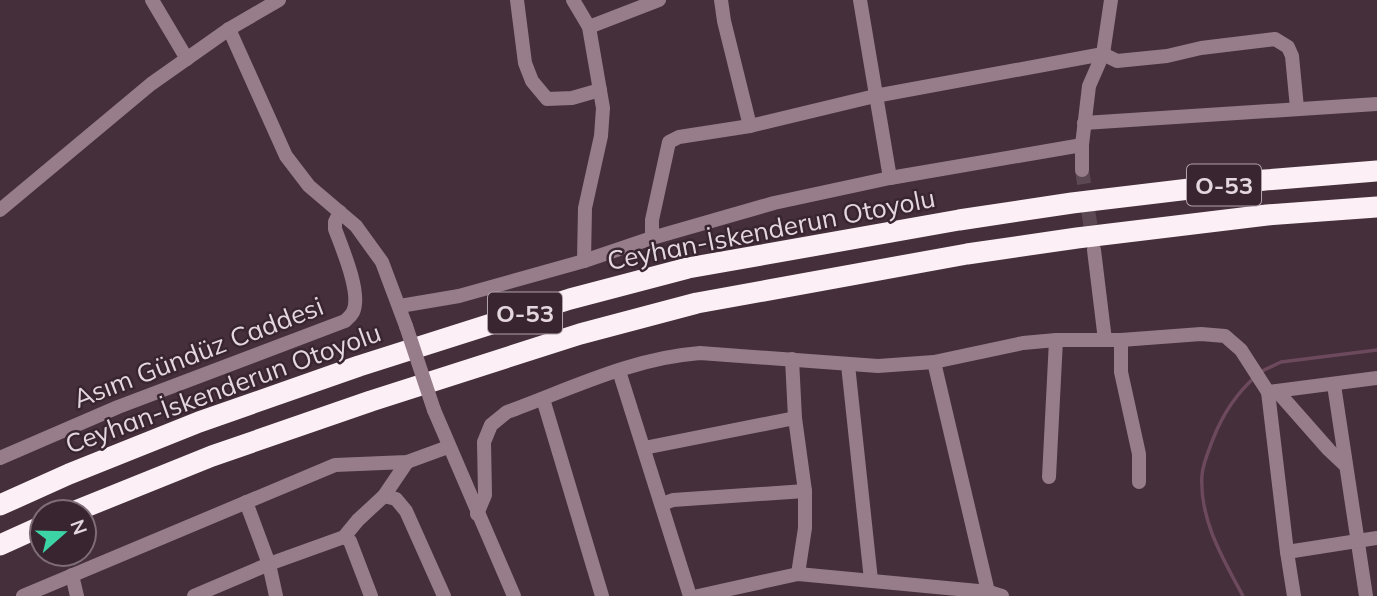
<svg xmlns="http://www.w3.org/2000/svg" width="1377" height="596" font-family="Mulish,sans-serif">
  <rect width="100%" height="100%" fill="#442f3a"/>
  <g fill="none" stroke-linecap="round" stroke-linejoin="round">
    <g stroke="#6d495e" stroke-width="3.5">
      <path d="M 1260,372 L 1281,362 L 1377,350"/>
      <path d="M 1243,596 C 1223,559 1199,519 1202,475 C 1203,463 1209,450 1213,439 C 1222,416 1236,394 1255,377"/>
    </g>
    <path stroke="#5c4853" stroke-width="14" stroke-dasharray="14 7" stroke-linecap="butt" d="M 1082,170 L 1093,242"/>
    <g stroke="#967d89" stroke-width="14">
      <path d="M 152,0 L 187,59"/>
      <path d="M 517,0 L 525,63 L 532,81 L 547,99 L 572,98 L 600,90"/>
      <path d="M 573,0 L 589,27 L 603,108 L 601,136 L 585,208 L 584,261"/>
      <path d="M 721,0 L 724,21 L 750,126"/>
      <path d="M 860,0 L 890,178"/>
      <path d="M 589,27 L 659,0"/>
      <path d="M 229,29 L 286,156 L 309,186 L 356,226 L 382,262 L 406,326"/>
      <path d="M 1084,123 L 1377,104"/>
      <path d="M 1082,170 L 1082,145 L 1089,86 L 1103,54 L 1111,0"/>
      <path d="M 0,210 L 151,84 L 229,29 L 279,0"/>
      <path d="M 652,238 L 652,220 L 669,142 L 679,137 L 750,126 L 875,96 L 1103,54 L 1117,61 L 1167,56 L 1201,48 L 1275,39 L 1288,47 L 1292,56 L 1297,108"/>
      <path d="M 1094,250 L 1105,340"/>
      <path d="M 400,306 L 459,296 L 584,261 L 652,238 L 774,203 L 890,178 L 1082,145"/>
      <path d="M 1121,340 L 1121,372 L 1139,454 L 1139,482"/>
      <path d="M 792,359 L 795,418 L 805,491 L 805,528 L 798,574"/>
      <path d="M 934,362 L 989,596"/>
      <path d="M 848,365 L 871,580"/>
      <path d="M 619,371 L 690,596"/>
      <path d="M 1334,385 L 1366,596"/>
      <path d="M 1277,391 L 1329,450 L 1346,466"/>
      <path d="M 1268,392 L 1287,552 L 1294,596"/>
      <path d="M 543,399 L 602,596"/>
      <path d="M 434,410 L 514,596"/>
      <path d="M 644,448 L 795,418"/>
      <path d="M 0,458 L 118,407 L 345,321 C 348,318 351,316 353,312 C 362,294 342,248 335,229 L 335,222 L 340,212"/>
      <path d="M 1049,477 L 1056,340"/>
      <path d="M 384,496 L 396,499 L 406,511 L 444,596"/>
      <path d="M 246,502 L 269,564 L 276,596"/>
      <path d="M 662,504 L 673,500 L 805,491"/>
      <path d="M 477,514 L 485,495 L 484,442 L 491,425 L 507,412 C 570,389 632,358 700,353 L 878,366 L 934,362 L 1023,343 L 1056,340 L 1121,340 L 1201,334 L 1225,336 L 1241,350 L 1268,392 L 1377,378"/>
      <path d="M 344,537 L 350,541 L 371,596"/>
      <path d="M 1287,552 L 1377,538"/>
      <path d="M 72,575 L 77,596"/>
      <path d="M 23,596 L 335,465 L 407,462 L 448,447"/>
      <path d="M 194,596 L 269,564 L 344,537 L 358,520 L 384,496 L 407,462"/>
      <path d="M 698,596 L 798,574 L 989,592 L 1002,596"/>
    </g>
    <g stroke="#fceff5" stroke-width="21">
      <path d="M 0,505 L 69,474 L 199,422 L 359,366 L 570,299 L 688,268 L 959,220 L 1072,203 L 1265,180 L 1377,171"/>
      <path d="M 73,512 L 212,456 L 371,401 L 580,334 L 697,303 L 967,254 L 1077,238 L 1267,215 L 1377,207"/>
      <path d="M 0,545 L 42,526"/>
    </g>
    <path stroke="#967d89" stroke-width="14" d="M 406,326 L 434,410"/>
  </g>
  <g text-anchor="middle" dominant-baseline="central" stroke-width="5" stroke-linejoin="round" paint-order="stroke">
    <g fill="#392530" stroke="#b1a2aa" stroke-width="2">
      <rect x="1187" y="164.5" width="74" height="41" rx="5"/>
      <rect x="488" y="292.5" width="74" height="41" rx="5"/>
    </g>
    <g font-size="24" font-weight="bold" fill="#e5d7de">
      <text x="1224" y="185">O-53</text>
      <text x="525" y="313">O-53</text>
    </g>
    <g font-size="26" fill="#e5d7de" stroke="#392530">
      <text transform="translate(771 229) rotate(-11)">Ceyhan-İskenderun Otoyolu</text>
      <text transform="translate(198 352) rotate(-21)">Asım Gündüz Caddesi</text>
      <text transform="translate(223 388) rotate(-20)">Ceyhan-İskenderun Otoyolu</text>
    </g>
  </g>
  <g transform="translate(63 533) rotate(70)"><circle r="33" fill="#392530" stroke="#7e6c76" stroke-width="2"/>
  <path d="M0-5L12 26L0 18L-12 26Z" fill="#3cd4a4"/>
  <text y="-10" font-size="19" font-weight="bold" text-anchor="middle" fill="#e5d7de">N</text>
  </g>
</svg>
